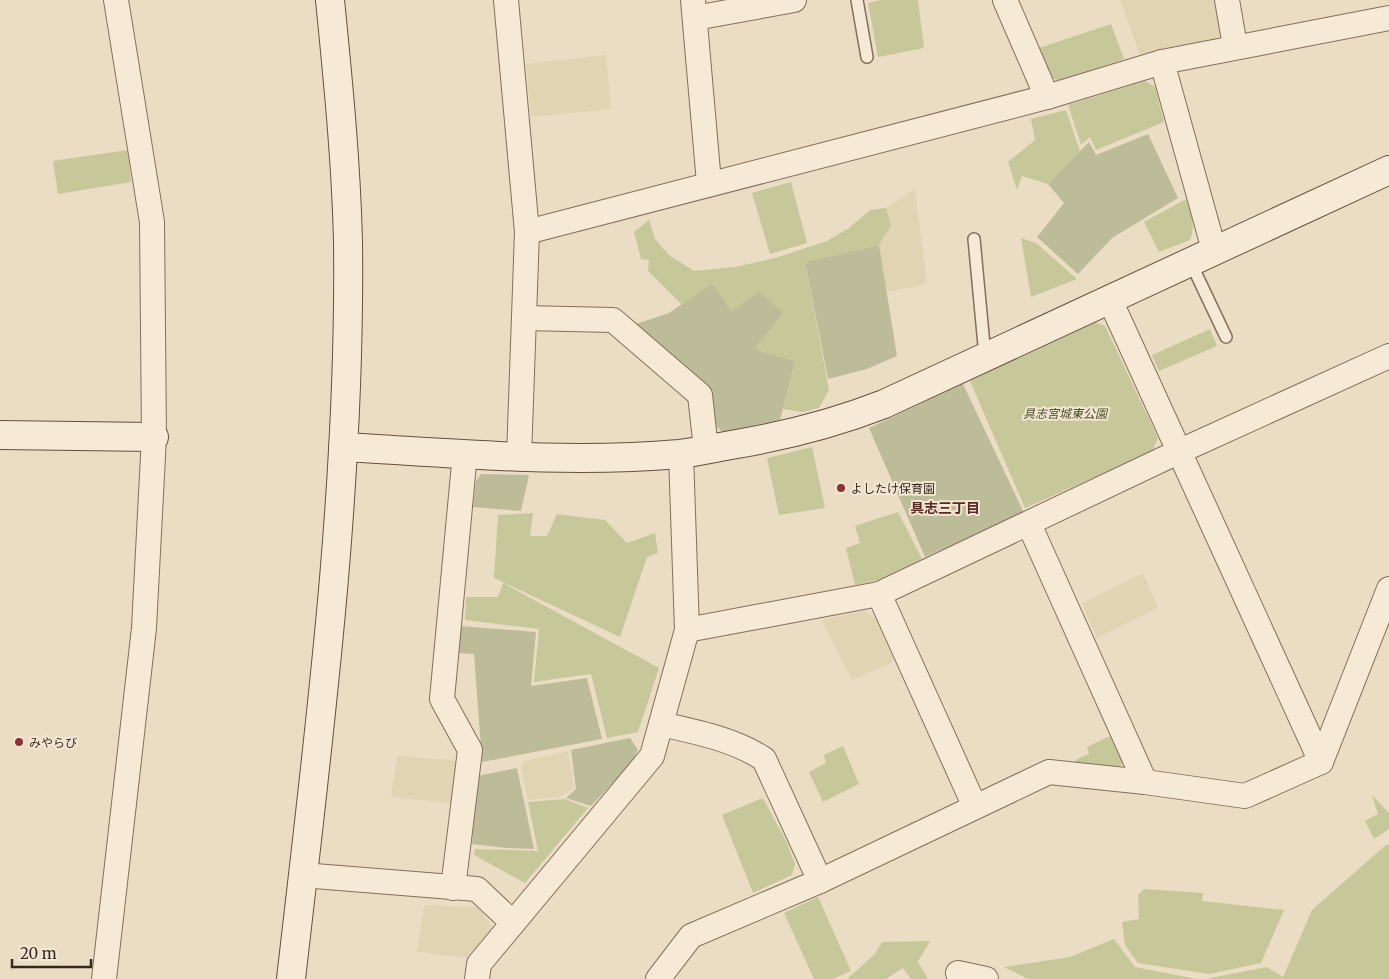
<svg xmlns="http://www.w3.org/2000/svg" width="1389" height="979" font-family="Merriweather,'Noto Sans JP',serif">
  <rect width="100%" height="100%" fill="#ebdcc4"/>
  <g fill="#e0d4b2">
    <path d="M 1120,0 L 1215,0 L 1221,27 L 1219,35 L 1214,40 L 1159,50 L 1141,57 Z"/>
    <path d="M 606,55 L 611,109 L 531,117 L 526,64 Z"/>
    <path d="M 915,189 L 927,284 L 886,292 L 879,245 L 891,226 L 886,208 Z"/>
    <path d="M 1143,573 L 1158,608 L 1097,638 L 1082,603 Z"/>
    <path d="M 864,611 L 876,619 L 893,658 L 891,663 L 852,680 L 822,620 Z"/>
    <path d="M 568,751 L 574,788 L 561,797 L 528,800 L 521,768 L 525,761 Z"/>
    <path d="M 397,756 L 460,761 L 456,804 L 391,797 Z"/>
    <path d="M 424,905 L 477,907 L 494,929 L 471,958 L 417,952 Z"/>
  </g>
  <g fill="#c6c899">
    <path d="M 881,0 L 918,0 L 924,48 L 878,57 L 868,3 Z"/>
    <path d="M 1111,24 L 1124,59 L 1060,81 L 1050,77 L 1039,48 Z"/>
    <path d="M 1145,81 L 1155,87 L 1164,122 L 1096,150 L 1090,137 L 1081,145 L 1068,105 Z"/>
    <path d="M 1066,110 L 1080,151 L 1048,184 L 1022,176 L 1017,190 L 1008,162 L 1035,140 L 1031,119 Z"/>
    <path d="M 128,150 L 131,182 L 58,194 L 53,161 Z"/>
    <path d="M 791,182 L 807,243 L 770,254 L 752,193 Z"/>
    <path d="M 1186,199 C 1191,214 1196,225 1190,240 L 1159,252 L 1144,222 Z"/>
    <path d="M 886,208 L 891,226 L 879,245 L 805,262 L 829,390 L 819,408 L 803,412 L 783,409 L 795,361 L 755,349 L 782,312 L 732,311 L 712,285 L 682,305 L 648,271 L 649,260 L 641,259 L 634,232 L 649,220 L 655,239 L 669,255 L 694,271 L 735,267 L 775,258 L 827,241 L 849,228 L 870,210 Z"/>
    <path d="M 1021,238 L 1036,243 L 1077,279 L 1031,297 Z"/>
    <path d="M 1095,322 L 1105,326 L 1158,438 L 1153,450 L 1147,454 L 1025,508 L 970,381 Z"/>
    <path d="M 1210,329 L 1217,346 L 1159,371 L 1152,355 Z"/>
    <path d="M 812,447 L 825,508 L 779,515 L 767,458 Z"/>
    <path d="M 898,512 L 922,559 L 878,580 L 855,585 L 846,548 L 860,543 L 855,526 Z"/>
    <path d="M 533,513 L 530,536 L 547,536 L 557,514 L 605,520 L 627,543 L 655,533 L 658,553 L 647,557 L 620,637 L 494,578 L 498,515 Z"/>
    <path d="M 503,583 L 659,668 L 638,732 L 607,738 L 591,674 L 534,682 L 539,629 L 465,620 L 466,597 L 498,597 Z"/>
    <path d="M 1112,735 L 1123,760 L 1119,770 L 1074,764 L 1077,759 L 1089,754 L 1087,747 Z"/>
    <path d="M 843,746 L 859,784 L 823,802 L 809,772 L 826,763 L 824,755 Z"/>
    <path d="M 1372,795 L 1389,813 L 1389,829 L 1374,839 L 1365,821 L 1378,814 Z"/>
    <path d="M 763,798 L 787,843 L 795,864 L 792,875 L 753,893 L 722,815 Z"/>
    <path d="M 565,799 L 588,808 L 525,883 L 474,855 L 475,849 L 538,851 L 528,802 Z"/>
    <path d="M 1387,844 L 1389,846 L 1389,979 L 1205,979 L 1267,967 L 1283,977 L 1312,910 Z"/>
    <path d="M 1144,889 L 1203,893 L 1202,901 L 1284,910 L 1261,963 L 1209,974 L 1138,963 L 1125,945 L 1122,922 L 1139,919 L 1138,895 Z"/>
    <path d="M 818,897 L 851,971 L 833,979 L 814,979 L 784,913 Z"/>
    <path d="M 1114,939 L 1135,967 L 1197,979 L 1028,979 L 1004,967 L 1070,957 Z"/>
    <path d="M 930,941 L 918,962 L 928,979 L 911,979 L 903,968 L 886,979 L 847,979 L 875,954 L 882,942 Z"/>
  </g>
  <g fill="#bcbd98">
    <path d="M 1148,134 L 1178,198 L 1112,238 L 1078,274 L 1037,237 L 1064,203 L 1048,184 L 1089,142 L 1096,155 Z"/>
    <path d="M 879,245 L 897,356 L 867,369 L 828,379 L 805,262 Z"/>
    <path d="M 712,284 L 732,311 L 759,292 L 783,312 L 755,349 L 795,361 L 780,420 L 722,432 L 633,325 L 669,313 Z"/>
    <path d="M 963,384 L 1024,513 L 925,557 L 869,428 Z"/>
    <path d="M 481,474 L 529,475 L 521,511 L 473,507 L 476,481 Z"/>
    <path d="M 461,626 L 536,632 L 531,686 L 587,678 L 602,739 L 482,762 L 474,654 L 456,653 Z"/>
    <path d="M 630,738 L 638,750 L 632,762 L 591,806 L 566,798 L 576,789 L 571,750 Z"/>
    <path d="M 517,768 L 534,849 L 506,848 L 472,844 L 477,776 Z"/>
  </g>
  <g fill="none" stroke-linecap="round" stroke-linejoin="round">
    <g stroke="#846e5c" stroke-width="14">
      <g id="lane">
        <path d="M 857,0 L 867,57"/>
        <path d="M 974,239 L 985,356"/>
        <path d="M 1190,261 L 1226,337"/>
      </g>
    </g>
    <g stroke="#846e5c" stroke-width="26">
      <g id="street">
        <path d="M 506,0 L 527,232 L 1047,97 L 1162,62 L 1389,18"/>
        <path d="M 693,0 L 709,183"/>
        <path d="M 1005,0 L 1047,97"/>
        <path d="M 1227,0 L 1235,46"/>
        <path d="M 695,18 L 794,0"/>
        <path d="M 1162,62 L 1214,250"/>
        <path d="M 1110,300 L 1321,762"/>
        <path d="M 524,318 L 613,320 L 700,395 L 706,449"/>
        <path d="M 519,457 L 527,232"/>
        <path d="M 1029,524 L 1145,782"/>
        <path d="M 879,594 L 975,807"/>
        <path d="M 687,630 L 879,594 L 1178,452 L 1389,356"/>
        <path d="M 661,724 C 696,732 733,739 764,759 L 820,881"/>
        <path d="M 302,875 L 477,889 L 513,923"/>
        <path d="M 453,888 L 470,750 L 442,699 L 465,453"/>
        <path d="M 958,973 L 986,979"/>
        <path d="M 104,979 L 144,628 L 154,437 L 152,222 L 116,0"/>
        <path d="M 477,979 L 479,964 L 652,756 L 687,630 L 681,454"/>
        <path d="M 658,979 L 691,936 L 820,881 L 1049,772 L 1145,782 L 1245,796 L 1321,762 L 1389,589"/>
      </g>
    </g>
    <g stroke="#664f3f" stroke-width="30">
      <g id="secondary">
        <path d="M 0,435 L 154,437"/>
        <path d="M 343,447 C 454,453 567,464 679,454 C 696,452 714,448 731,445 C 785,436 833,424 884,404 L 1389,170"/>
        <path d="M 291,979 C 319,734 351,489 348,241 C 346,161 338,80 330,0"/>
      </g>
    </g>
    <use href="#lane" stroke="#f6ead7" stroke-width="11"/>
    <use href="#street" stroke="#f6ead7" stroke-width="24"/>
    <use href="#secondary" stroke="#f6ead7" stroke-width="28"/>
  </g>
  <g fill="#8e3139" stroke="#f3e7d3" stroke-width="2">
    <circle cx="841" cy="488" r="5"/>
    <circle cx="19" cy="742" r="5"/>
  </g>
  <g text-anchor="middle" dominant-baseline="central" stroke-width="4" stroke-linejoin="round" paint-order="stroke">
    <g font-size="12" font-style="italic" fill="#495027" stroke="#f3e7d3">
      <text x="1065" y="413">具志宮城東公園</text>
    </g>
    <g font-size="12" fill="#35281f" stroke="#f3e7d3" text-anchor="start">
      <text x="851" y="488">よしたけ保育園</text>
      <text x="29" y="742">みやらび</text>
    </g>
    <g font-size="14" font-weight="bold" fill="#5e2922" stroke="#f3e7d3">
      <text x="945" y="508">具志三丁目</text>
    </g>
  </g>
  <path d="M12 959v8h79v-8" fill="none" stroke="#35281f" stroke-width="2.5"/>
  <text x="20" y="959" font-size="15" fill="#35281f" stroke="#f3e7d3" stroke-width="4" paint-order="stroke">20 m</text>
</svg>
